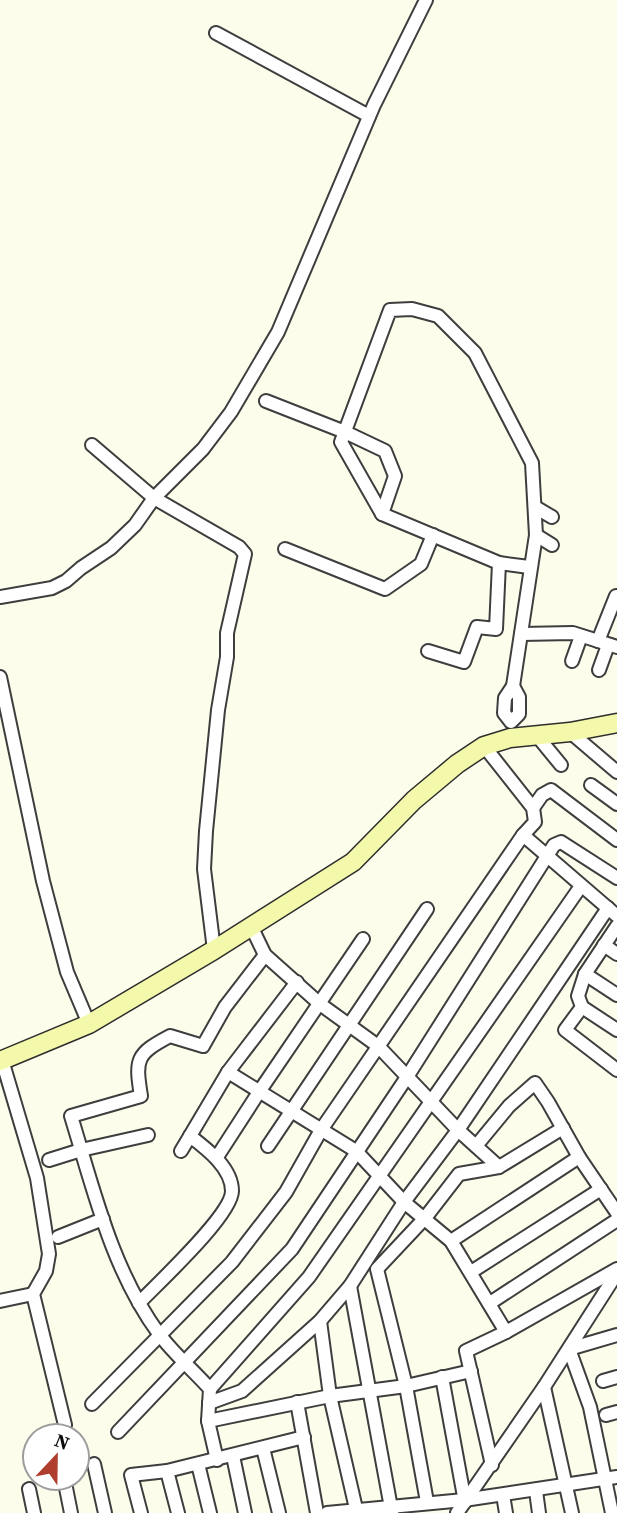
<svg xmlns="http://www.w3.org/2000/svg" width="617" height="1513" font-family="'Source Serif 4',serif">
  <rect width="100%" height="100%" fill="#fdfdeb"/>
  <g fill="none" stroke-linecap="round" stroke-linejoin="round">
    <g stroke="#3e3e3e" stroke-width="16">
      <g id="street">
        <path d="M 216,33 L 369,116"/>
        <path d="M 266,401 L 345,432 L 385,451 L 395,476 L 382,514"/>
        <path d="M 92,445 L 154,498 L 239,547 L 245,554 L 227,633 L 227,657 L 218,710 L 206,831 L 204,869 L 214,950"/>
        <path d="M 535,507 L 552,517"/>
        <path d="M 536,535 L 552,545"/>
        <path d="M 285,549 L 385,589 L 421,564 L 433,535"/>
        <path d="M 0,597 L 52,588 L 66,581 L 81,568 L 111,548 L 135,525 L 154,498 L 203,449 L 231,412 L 278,332 L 374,105 L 426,0"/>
        <path d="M 521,634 L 573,633 L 617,647"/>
        <path d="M 598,641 L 616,596"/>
        <path d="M 428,651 L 464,662 L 477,627 L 496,629 L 499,563"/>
        <path d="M 572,661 L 581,636"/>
        <path d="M 599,670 L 608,645"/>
        <path d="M 0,677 L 43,881 L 67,972 L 89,1024"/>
        <path d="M 513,686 L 536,535 L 532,463 L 475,353 L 438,316 L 412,309 L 390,310 L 341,442 L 382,514 L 499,563 L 529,567"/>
        <path d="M 513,686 L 519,697 L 519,714 L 511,722 L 504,713 L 505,698 Z"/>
        <path d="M 570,732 L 617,772"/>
        <path d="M 538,737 L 561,765"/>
        <path d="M 484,746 L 533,808 L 535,822 L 523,835 L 617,916"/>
        <path d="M 591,785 L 617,804"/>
        <path d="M 533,808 L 542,795 L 551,790 L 617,840"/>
        <path d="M 251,926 L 265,955 L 320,1004 L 378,1046 L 458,1130 L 499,1167"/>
        <path d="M 617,926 L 585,974 L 578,996 L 582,1007 L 565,1030 L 617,1070"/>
        <path d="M 604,945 L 617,954"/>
        <path d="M 585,974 L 617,995"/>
        <path d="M 582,1007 L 617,1030"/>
        <path d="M 2,1060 L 37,1178 L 49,1254 L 46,1271 L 33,1294 L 65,1425"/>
        <path d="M 228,1072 L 356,1151 L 404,1202 L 451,1241 L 506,1332"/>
        <path d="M 190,1136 L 228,1072 L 297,982"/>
        <path d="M 268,1146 L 427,909"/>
        <path d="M 476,1146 L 509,1106 L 535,1083 L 548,1102 L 579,1157 L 617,1213"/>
        <path d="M 217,1157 L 259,1092 L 363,939"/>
        <path d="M 49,1160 L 81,1150 L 148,1135"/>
        <path d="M 58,1237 L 103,1219"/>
        <path d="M 451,1241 L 579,1157"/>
        <path d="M 471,1272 L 601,1189"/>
        <path d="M 350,1286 L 392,1513"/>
        <path d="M 0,1301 L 33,1294"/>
        <path d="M 139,1303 C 158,1283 232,1215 232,1191 C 232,1168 207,1149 190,1136 L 181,1151"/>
        <path d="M 490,1303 L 617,1220"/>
        <path d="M 320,1321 L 330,1396 L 357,1513"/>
        <path d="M 442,1377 L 465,1502"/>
        <path d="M 603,1381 L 617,1377"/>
        <path d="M 544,1387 L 572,1513"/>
        <path d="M 210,1389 L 309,1277 L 581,886"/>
        <path d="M 297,1402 L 317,1513"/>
        <path d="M 209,1403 L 242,1391 L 320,1321 L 350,1286 L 404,1202 L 458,1130 L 608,908"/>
        <path d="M 92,1404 L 232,1262 L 286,1192 L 321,1130 L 523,835"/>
        <path d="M 606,1415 L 617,1412"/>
        <path d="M 208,1421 L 330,1396 L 406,1386 L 471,1371"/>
        <path d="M 118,1432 L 292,1249 L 407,1077 L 554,845 L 561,842 L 617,878"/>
        <path d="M 263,1448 L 279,1513"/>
        <path d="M 233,1456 L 245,1513"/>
        <path d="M 217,1460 L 208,1421 L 210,1389 C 194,1371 174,1354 159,1334 C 112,1270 94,1191 71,1116 L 141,1096 C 135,1059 136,1054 170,1036 L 203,1046 L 225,1007 L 265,955"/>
        <path d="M 94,1464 L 105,1513"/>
        <path d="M 198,1464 L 210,1513"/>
        <path d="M 492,1465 L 466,1351 L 506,1332 L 617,1269"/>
        <path d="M 167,1471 L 178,1513"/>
        <path d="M 64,1478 L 71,1513"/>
        <path d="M 29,1489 L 34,1513"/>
        <path d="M 536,1491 L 539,1513"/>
        <path d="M 503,1495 L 506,1513"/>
        <path d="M 427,1502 L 406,1386 L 377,1269 L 425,1218 L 459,1174 L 499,1167 L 563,1128"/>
        <path d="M 141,1513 L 131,1475 L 167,1471 L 304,1437"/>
        <path d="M 327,1513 L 464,1500 L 617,1477"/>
        <path d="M 457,1513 L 544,1387 L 617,1273"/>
        <path d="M 612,1513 L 590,1407 L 569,1349 L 617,1335"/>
      </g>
    </g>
    <g stroke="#2d2d2d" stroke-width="21">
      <path id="secondary" d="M 0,1061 L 89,1024 L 214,950 L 353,862 L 414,800 L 457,764 L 484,746 L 510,738 L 570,732 L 617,723"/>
    </g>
    <use href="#street" stroke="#fff" stroke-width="12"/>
    <use href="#secondary" stroke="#f4f8ab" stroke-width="18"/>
  </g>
  <g transform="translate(56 1457) rotate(22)"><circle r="33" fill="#ffffff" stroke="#9d9d9d" stroke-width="2"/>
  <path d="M0-5L12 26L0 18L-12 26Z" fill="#af3e2f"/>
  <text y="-10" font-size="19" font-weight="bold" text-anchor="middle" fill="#0b0b0b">N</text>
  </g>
</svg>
